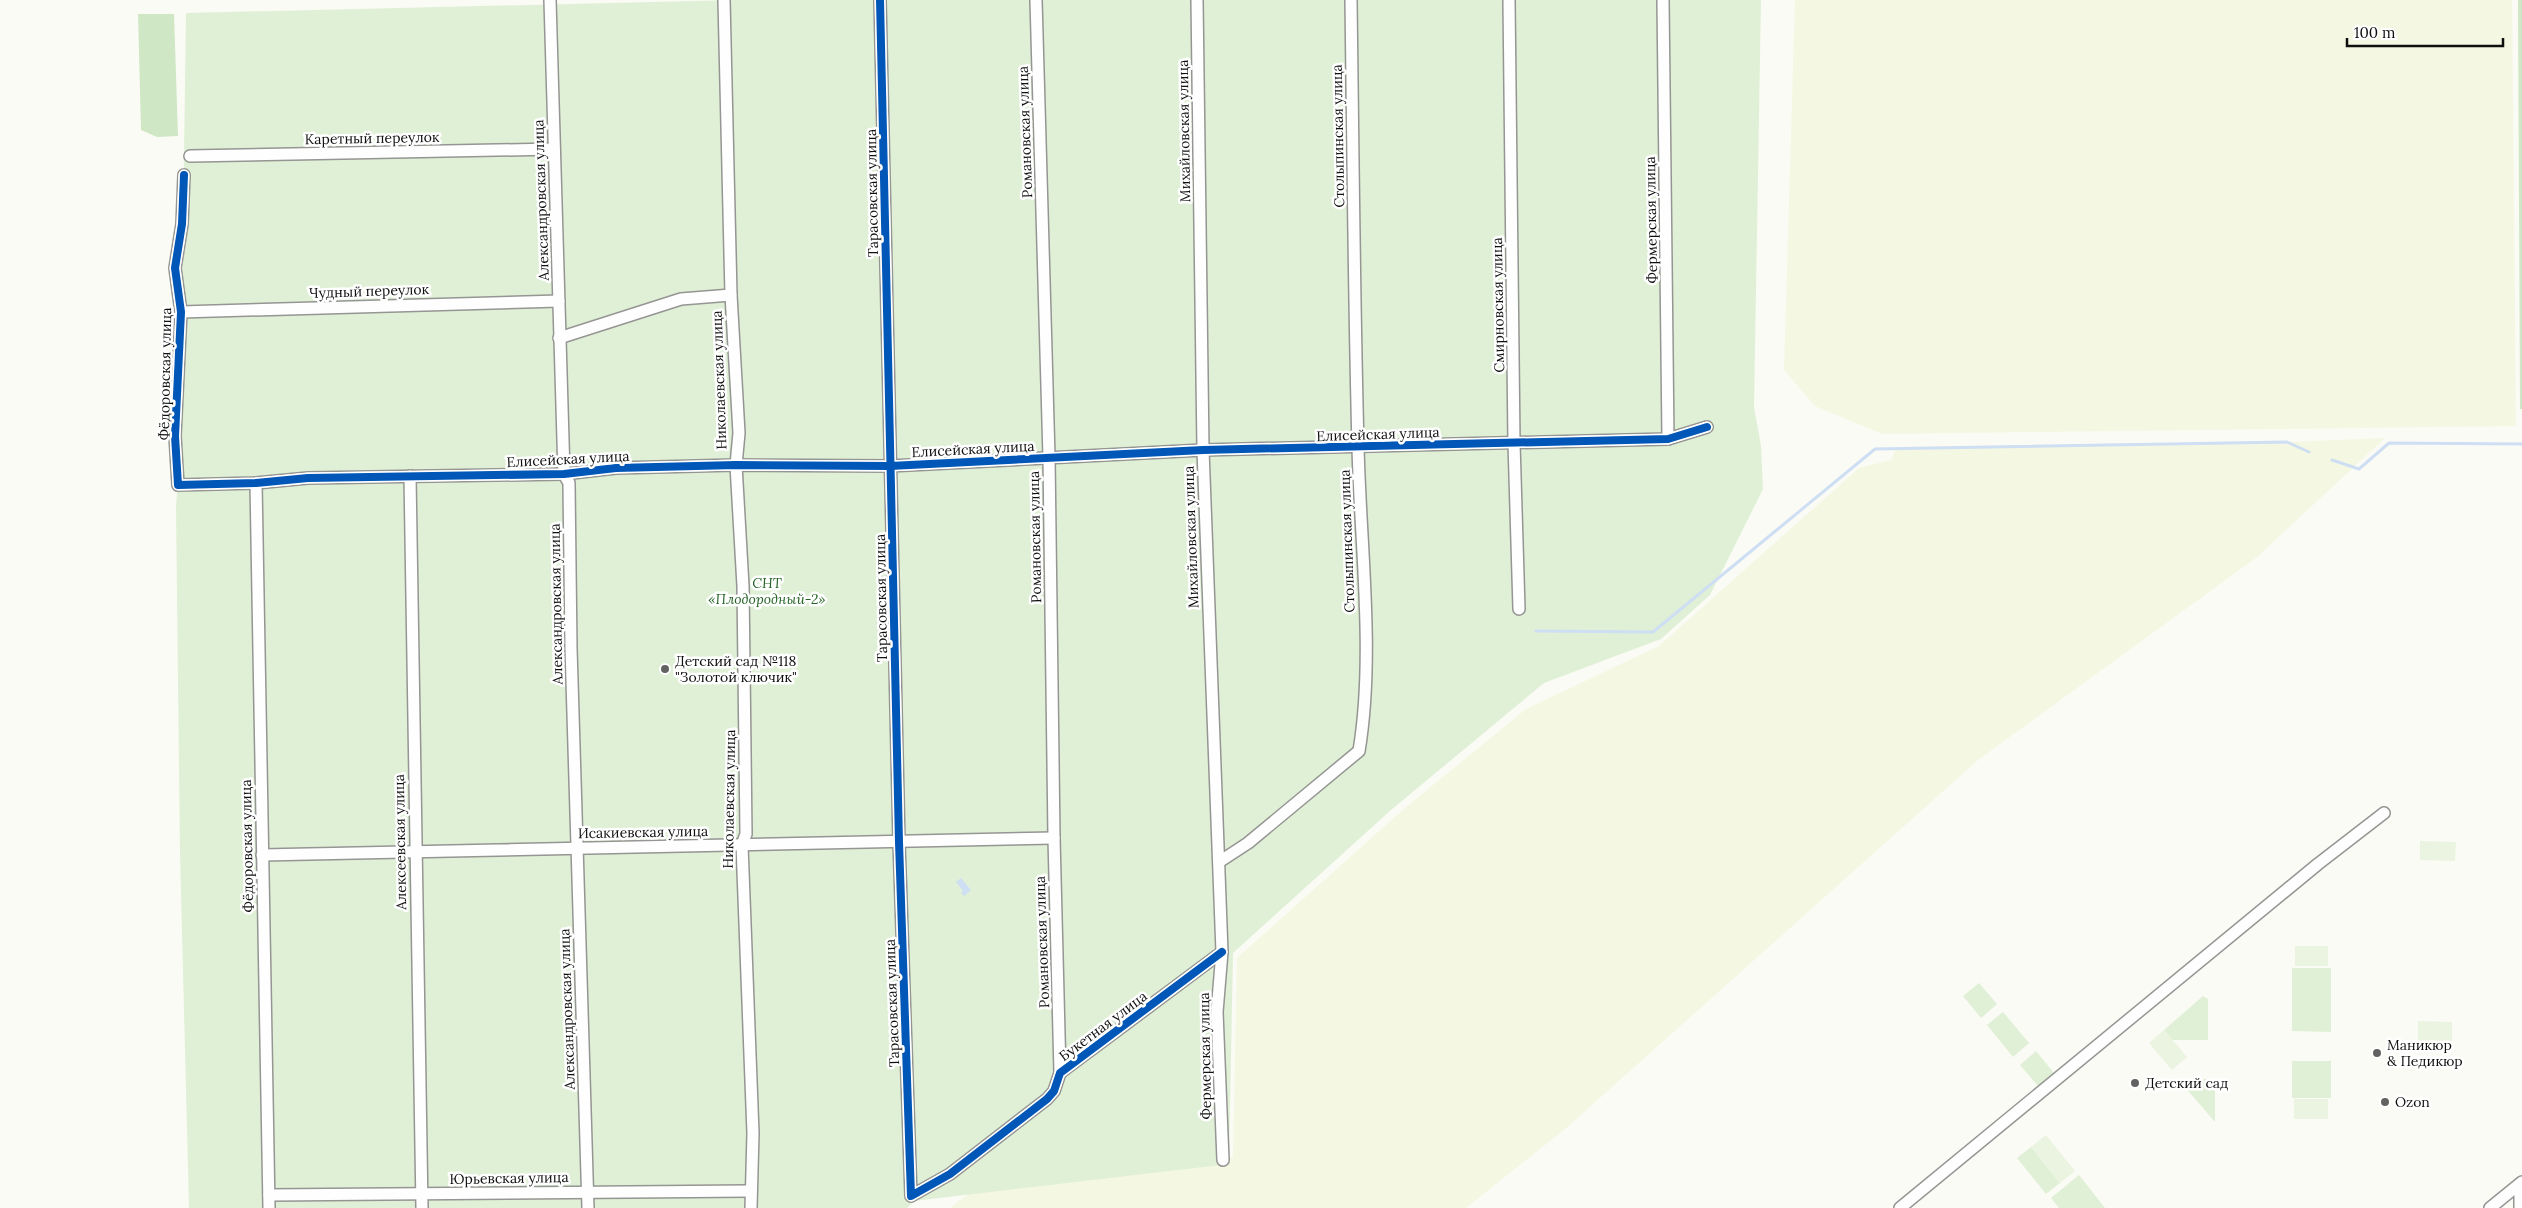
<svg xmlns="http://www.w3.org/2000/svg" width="2522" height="1208" font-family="Lora,serif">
  <rect width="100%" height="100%" fill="#fbfbf5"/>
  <g fill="#f4f7e2">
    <path d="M 1795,0 L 2512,0 L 2516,426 L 1882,434 L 1815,406 L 1784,370 Z"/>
    <path d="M 2385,438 L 2257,557 L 1978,760 L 1565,1129 L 1466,1208 L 950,1208 L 973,1190 L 1006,1171 L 1233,1158 L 1237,958 L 1405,808 L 1526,709 L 1659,646 L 1859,468 L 1891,460 L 1897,447 L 2287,442 Z"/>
  </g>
  <g fill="#e0f0d6">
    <path d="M 735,0 L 1761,0 L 1754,407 L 1761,446 L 1763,489 L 1710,595 L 1661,639 L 1544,683 L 1391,810 L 1233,953 L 1229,1164 L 914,1201 L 907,1208 L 189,1208 L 180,854 L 176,508 L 180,441 L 186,13 Z"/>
    <path d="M 2292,968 L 2331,968 L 2331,1032 L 2292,1031 Z"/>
    <path d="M 1979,983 L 1997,1004 L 1981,1018 L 1963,996 Z"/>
    <path d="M 2203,996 L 2208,999 L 2208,1040 L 2172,1040 L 2164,1030 Z"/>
    <path d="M 2003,1012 L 2029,1043 L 2013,1057 L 1987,1025 Z"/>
    <path d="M 2036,1051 L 2054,1073 L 2038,1086 L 2020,1065 Z"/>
    <rect x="2292" y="1061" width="39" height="37"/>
    <path d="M 2178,1079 L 2215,1079 L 2215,1122 Z"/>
    <path d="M 2031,1147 L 2060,1183 L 2046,1194 L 2017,1158 Z"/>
    <path d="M 2079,1175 L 2105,1208 L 2059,1208 L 2051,1198 Z"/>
  </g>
  <g fill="#cfe7c5">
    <path d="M 2518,0 L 2522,0 L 2522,409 L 2520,409 Z"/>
    <path d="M 138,14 L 174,14 L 178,136 L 157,137 L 141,130 Z"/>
  </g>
  <g fill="#eaf4e0">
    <path d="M 2420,841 L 2456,842 L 2455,861 L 2420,860 Z"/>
    <rect x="2295" y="946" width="33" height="20"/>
    <path d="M 2418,1021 L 2452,1022 L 2452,1041 L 2418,1041 Z"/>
    <path d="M 2164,1030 L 2187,1057 L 2172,1070 L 2149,1043 Z"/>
    <rect x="2294" y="1099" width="34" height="20"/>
    <path d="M 2046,1135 L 2075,1171 L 2060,1183 L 2031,1147 Z"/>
  </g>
  <path fill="#cedef3" d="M 961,878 L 971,890 L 964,896 L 961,893 L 963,891 L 956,882 Z"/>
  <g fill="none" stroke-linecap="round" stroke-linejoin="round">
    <g stroke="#cedef3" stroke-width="3">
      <path d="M 2332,460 L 2359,469 L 2389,443 L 2522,444"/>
      <path d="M 1536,631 L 1653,632 L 1875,449 L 2287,442 L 2309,452"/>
    </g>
    <g stroke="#959593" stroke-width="14">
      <g id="minor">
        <path d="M 550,0 L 564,474 L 569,483 L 571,648 L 588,1208"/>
        <path d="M 724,0 L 731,295 L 739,433 L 736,465 L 743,586 L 746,834 L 742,845 L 753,1133 L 751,1208"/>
        <path d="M 880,0 L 899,842 L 911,1196 L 950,1174 L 1047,1099 L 1054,1091 L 1060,1073 L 1222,952"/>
        <path d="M 1036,0 L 1049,457 L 1054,838 L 1060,1073"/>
        <path d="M 1197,0 L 1203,450 L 1222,952 L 1217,1012 L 1223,1160"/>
        <path d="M 1509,0 L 1514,443 L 1519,609"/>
        <path d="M 1663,0 L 1668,439"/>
        <path d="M 190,156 L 554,149"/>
        <path d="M 184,175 L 182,224 L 175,268 L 181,312 L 175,436 L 178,485 L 256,483 L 308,478 L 564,474 L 616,468 L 736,465 L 890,466 L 1203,450 L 1668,439 L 1707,427"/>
        <path d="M 181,312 L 559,301"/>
        <path d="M 559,338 L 681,299 L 731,295"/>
        <path d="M 410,476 L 422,1208"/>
        <path d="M 256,483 L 269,1208"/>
        <path d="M 262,855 L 1054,838"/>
        <path d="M 1219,862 L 1248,843 L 1359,751 C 1375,654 1360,544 1358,446 C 1354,297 1353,149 1351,0"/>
        <path d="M 2520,1184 L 2520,1208"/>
        <path d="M 269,1195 L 750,1191"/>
        <path d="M 1900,1208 L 2318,864 L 2384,813"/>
        <path d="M 2490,1208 L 2522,1182"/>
      </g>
    </g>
    <use href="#minor" stroke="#fefefe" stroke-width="11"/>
    <g stroke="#fff" stroke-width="11">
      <g id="cycleway">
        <path d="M 880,0 L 899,842 L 911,1196 L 950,1174 L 1047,1099 L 1054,1091 L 1060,1073 L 1222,952"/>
        <path d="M 184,175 L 182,224 L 175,268 L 181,312 L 175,436 L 178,485 L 256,483 L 308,478 L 564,474 L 616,468 L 736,465 L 890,466 L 1203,450 L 1668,439 L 1707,427"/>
      </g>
    </g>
    <use href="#cycleway" stroke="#0057b8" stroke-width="8"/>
  </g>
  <g fill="#626260" stroke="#fff" stroke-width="2">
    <circle cx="665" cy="669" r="5"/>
    <circle cx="2377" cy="1053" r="5"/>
    <circle cx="2135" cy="1083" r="5"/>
    <circle cx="2385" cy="1102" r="5"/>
  </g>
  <g text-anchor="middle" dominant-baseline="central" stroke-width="5" stroke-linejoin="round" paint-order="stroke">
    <g font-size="14" fill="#0f0f0f" stroke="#fff">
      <text transform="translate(1184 131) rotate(-91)">Михайловская улица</text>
      <text transform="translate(1025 132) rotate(-92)">Романовская улица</text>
      <text transform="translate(1338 136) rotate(-91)">Столыпинская улица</text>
      <text transform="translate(372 138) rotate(-1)">Каретный переулок</text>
      <text transform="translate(872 193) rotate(-91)">Тарасовская улица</text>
      <text transform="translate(541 200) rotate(-92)">Александровская улица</text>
      <text transform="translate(1651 220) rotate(-91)">Фермерская улица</text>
      <text transform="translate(369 291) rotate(-2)">Чудный переулок</text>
      <text transform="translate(1498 305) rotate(-91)">Смирновская улица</text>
      <text transform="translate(165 374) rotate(-89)">Фёдоровская улица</text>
      <text transform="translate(719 380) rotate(-92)">Николаевская улица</text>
      <text transform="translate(1378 434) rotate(-2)">Елисейская улица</text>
      <text transform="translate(973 449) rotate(-3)">Елисейская улица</text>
      <text transform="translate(568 459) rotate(-3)">Елисейская улица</text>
      <text transform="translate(1035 537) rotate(-91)">Романовская улица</text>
      <text transform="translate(1191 537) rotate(-92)">Михайловская улица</text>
      <text transform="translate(1347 541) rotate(-92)">Столыпинская улица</text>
      <text transform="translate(881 598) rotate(-91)">Тарасовская улица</text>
      <text transform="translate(556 604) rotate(-91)">Александровская улица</text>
      <text transform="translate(729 799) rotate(-89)">Николаевская улица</text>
      <text transform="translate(643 832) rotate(-1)">Исакиевская улица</text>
      <text transform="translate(400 842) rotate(-91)">Алексеевская улица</text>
      <text transform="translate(247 846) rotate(-91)">Фёдоровская улица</text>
      <text transform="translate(1042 942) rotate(-92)">Романовская улица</text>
      <text transform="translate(892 1003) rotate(-92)">Тарасовская улица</text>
      <text transform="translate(567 1009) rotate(-92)">Александровская улица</text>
      <text transform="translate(1103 1026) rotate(-37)">Букетная улица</text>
      <text transform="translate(1205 1056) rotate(-91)">Фермерская улица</text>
      <text transform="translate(509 1178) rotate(-1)">Юрьевская улица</text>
    </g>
    <g font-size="14" font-style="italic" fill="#236324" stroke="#fff">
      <text x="767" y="583">СНТ<tspan x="767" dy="16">«Плодородный-2»</tspan></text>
    </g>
    <g font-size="14" fill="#0f0f0f" stroke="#fff" text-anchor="start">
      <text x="675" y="661">Детский сад №118<tspan x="675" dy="16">"Золотой ключик"</tspan></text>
      <text x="2387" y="1045">Маникюр<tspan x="2387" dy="16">&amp; Педикюр</tspan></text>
      <text x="2145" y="1083">Детский сад</text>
      <text x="2395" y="1102">Ozon</text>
    </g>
  </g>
  <path d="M2347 38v8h156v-8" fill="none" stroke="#0f0f0f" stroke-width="2.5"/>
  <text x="2354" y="38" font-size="15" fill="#0f0f0f" stroke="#ffffff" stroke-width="4" paint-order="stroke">100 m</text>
</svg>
